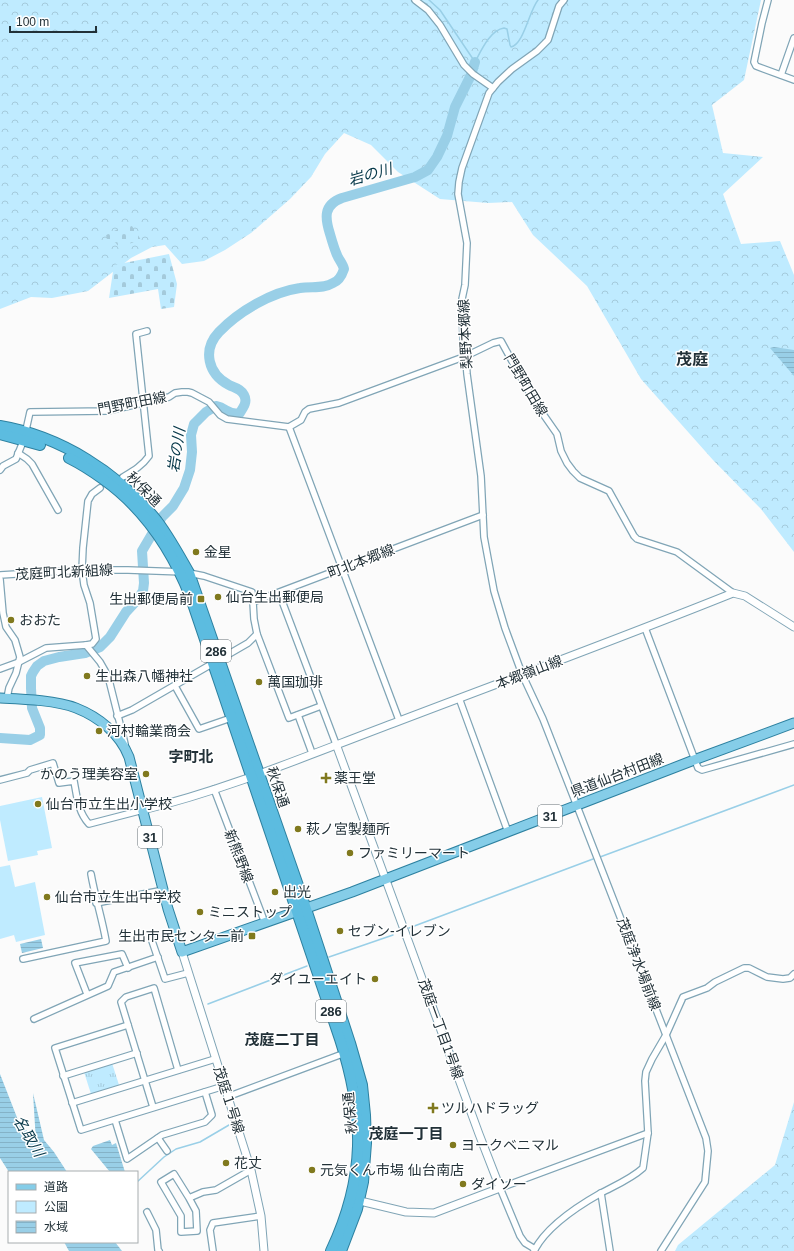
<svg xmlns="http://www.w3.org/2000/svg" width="794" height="1251" font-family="Helvetica,'Noto Sans JP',sans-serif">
  <defs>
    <pattern id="forest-crowns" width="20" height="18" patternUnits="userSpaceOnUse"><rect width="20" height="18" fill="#bfebff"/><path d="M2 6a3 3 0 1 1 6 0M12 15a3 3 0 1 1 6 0" fill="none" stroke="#a4cadb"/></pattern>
    <pattern id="cemetery-stones" width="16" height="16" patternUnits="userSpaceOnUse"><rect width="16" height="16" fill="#bfebff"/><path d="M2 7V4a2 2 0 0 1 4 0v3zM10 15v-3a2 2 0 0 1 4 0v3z" fill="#a4cadb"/></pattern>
    <pattern id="park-tufts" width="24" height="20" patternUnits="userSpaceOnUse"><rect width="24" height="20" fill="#bfebff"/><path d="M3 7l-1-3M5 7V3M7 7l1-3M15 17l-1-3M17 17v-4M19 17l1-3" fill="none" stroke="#a4cadb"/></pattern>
    <pattern id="water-rules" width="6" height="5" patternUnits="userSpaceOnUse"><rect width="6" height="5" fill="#99cfe7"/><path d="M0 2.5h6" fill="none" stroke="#84b2c7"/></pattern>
  </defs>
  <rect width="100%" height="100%" fill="#fbfbfb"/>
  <g fill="#bfebff">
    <path d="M 42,797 L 52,848 L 37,851 L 38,855 L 8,861 L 0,820 L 0,806 Z"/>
    <path d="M 10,865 L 15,887 L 35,882 L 45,935 L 16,942 L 14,935 L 0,939 L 0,867 Z"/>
  </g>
  <g fill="url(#forest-crowns)">
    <path d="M 0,0 L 761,0 L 744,80 L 712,105 L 723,153 L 763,157 L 723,194 L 741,244 L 780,241 L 794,275 L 794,552 L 761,509 L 713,460 L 641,379 L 587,286 L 533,235 L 512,202 L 488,203 L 440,199 L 398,172 L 371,145 L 344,133 L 325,154 L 311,177 L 290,199 L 251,233 L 225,250 L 204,261 L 182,264 L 165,245 L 152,247 L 131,258 L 88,291 L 52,298 L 31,297 L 0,309 Z"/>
    <path d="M 794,1102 L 794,1251 L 675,1251 L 678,1245 L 775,1165 Z"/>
  </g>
  <g fill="url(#cemetery-stones)">
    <path d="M 130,223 L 141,240 L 119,247 L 115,242 L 108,244 L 106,235 Z"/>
    <path d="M 169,254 L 177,284 L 174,307 L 161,309 L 158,289 L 109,298 L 114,265 Z"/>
  </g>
  <path fill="url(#park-tufts)" d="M 112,1063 L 119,1085 L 91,1094 L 84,1072 Z"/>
  <g fill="url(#water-rules)">
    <path d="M 774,347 L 794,350 L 794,376 L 770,348 Z"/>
    <path d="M 41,939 L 43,948 L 22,953 L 20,944 Z"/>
    <path d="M 0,1074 L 18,1120 L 36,1142 L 33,1093 L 44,1140 L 54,1152 L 67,1172 L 9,1172 L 0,1158 Z"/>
    <path d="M 110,1140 L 112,1145 L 116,1143 L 125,1172 L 110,1172 L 91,1149 L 93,1146 Z"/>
    <path d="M 64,1242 L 115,1242 L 122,1251 L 69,1251 Z"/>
  </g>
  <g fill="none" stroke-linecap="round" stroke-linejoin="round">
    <g stroke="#99cfe7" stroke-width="1.5">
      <path d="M 429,0 L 440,10 L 475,62 C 481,51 490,30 504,28 L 507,29 L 510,45 L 511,47 C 524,44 529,11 538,0"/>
      <path d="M 600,857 L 794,785"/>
      <path d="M 409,928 L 593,859"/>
      <path d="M 329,957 L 393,935"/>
      <path d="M 208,1004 L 307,966"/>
      <path d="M 137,1182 L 164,1157 L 176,1149 L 200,1142 L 229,1125"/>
    </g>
    <path stroke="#99cfe7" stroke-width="10" d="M 0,738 L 30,740 L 40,735 L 40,728 L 32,708 L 31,688 L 31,676 L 33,672 L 37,666 L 44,661 L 59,657 L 85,653 L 100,647 L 110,637 L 126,612 L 138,599 L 143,591 L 144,583 L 142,551 L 162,517 L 173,506 L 184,488 L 190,470 L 192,452 L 191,435 L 194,424 L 206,412 L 216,406 C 227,408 226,414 239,414 C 243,408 248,402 244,395 C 241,389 235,388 229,385 C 208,374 202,350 219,332 C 239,311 272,292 300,288 C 312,286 323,289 333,283 C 339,281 342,275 344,269 C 343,264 339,260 337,255 C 334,248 332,241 330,234 C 325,218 323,205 342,198 L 415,177 L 428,170 L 437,157 L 447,136 L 455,107 L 471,75 L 475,62"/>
    <g stroke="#80a5b6" stroke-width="8">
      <g id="minor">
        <path d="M 415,0 L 428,10 L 440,25 L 464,65 L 473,74 L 493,88"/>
        <path d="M 564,0 L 559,6 L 548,40 L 537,51 L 512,69 L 498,82 L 489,93 L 462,168 L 459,182 L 458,194 L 467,243 L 465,285 L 462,299 L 463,339 L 465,348 L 467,374 L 481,476 L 484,537 L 494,591 L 505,628 L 522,674 L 543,719 L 577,806 L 706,1138 L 708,1151 L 705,1182 L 661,1251"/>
        <path d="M 768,0 L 762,23 L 754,62 L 756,66 L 794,80"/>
        <path d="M 781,75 L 794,38"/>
        <path d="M 289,427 L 399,720"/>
        <path d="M 18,453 L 27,459 L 32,464 L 58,510"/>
        <path d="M 0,470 L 3,466 L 16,459 L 24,439 L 30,412 L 107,411 L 169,397 L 175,393 L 182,392 L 188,392 L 192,393 L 209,402 L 220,415 L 227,419 L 289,427 L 301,420 L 305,412 L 309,409 L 339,403 L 466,356 L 493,343 L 501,341 L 534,401 L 557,434 L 561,451 L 567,463 L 573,471 L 580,478 L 609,491 L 634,536 L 637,539 L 677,552 L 733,593"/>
        <path d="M 123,477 C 133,471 142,466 149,456 L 136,334 L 147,331"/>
        <path d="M 0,575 L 82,570 L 128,570 L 184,572 L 204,576 L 252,592 L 253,602"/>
        <path d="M 0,579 L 3,613 L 6,627 L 15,640 L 20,657 L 16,673 L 9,688 L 7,698"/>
        <path d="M 279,593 L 336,744"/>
        <path d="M 645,628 L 698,768 L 702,770 L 794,744"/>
        <path d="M 257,634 L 289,718 L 321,706"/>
        <path d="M 86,645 L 92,644 L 96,639 L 90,603 L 84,585 L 82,570 L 83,548 L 88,501 L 92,494 L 100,488"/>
        <path d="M 0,669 L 19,662 L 46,648 L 86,645 L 100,662 L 108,676 L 125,744"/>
        <path d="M 175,686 L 199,729 L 231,718"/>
        <path d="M 459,698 L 508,832"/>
        <path d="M 298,715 L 312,753"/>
        <path d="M 117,716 L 132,710 L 248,643 L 257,634 L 254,619 L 253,602 L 483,515"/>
        <path d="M 0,780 L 27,773 L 30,770 L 53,763 L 59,783 L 74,781 C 77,797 78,812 89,824 L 143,810"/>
        <path d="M 214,789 L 265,923"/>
        <path d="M 96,903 L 164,890"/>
        <path d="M 151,938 L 165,979 L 188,973"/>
        <path d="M 23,959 L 106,941 C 102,918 95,897 91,874"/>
        <path d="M 87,994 L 75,963 L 122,954 L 128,968"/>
        <path d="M 34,1019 L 108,986 L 114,972 L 158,957"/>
        <path d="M 128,1025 L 55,1048 L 81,1130 L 224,1086"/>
        <path d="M 63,1076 L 137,1053"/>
        <path d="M 227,1097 L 345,1053"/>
        <path d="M 72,1103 L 215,1059"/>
        <path d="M 153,1107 L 121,1002 L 126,997 L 154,988 L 178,1070"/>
        <path d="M 115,1120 L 127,1159 L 162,1135 L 205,1122 L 212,1115 L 205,1092"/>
        <path d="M 158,1138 L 167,1151"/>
        <path d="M 601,1193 L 610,1251"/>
        <path d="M 189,1198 L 174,1174 L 161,1182 L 181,1216 L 181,1232 L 197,1231 L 196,1211 L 189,1198 L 203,1192 L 216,1190 L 251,1170"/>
        <path d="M 147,1212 L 156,1230 L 158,1250 L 159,1251"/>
        <path d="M 535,1249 L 525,1243 L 520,1236 L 500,1188 L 648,1133"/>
        <path d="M 213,1251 L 210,1230 L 213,1223 L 261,1216"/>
        <path d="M 534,1251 C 546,1227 578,1206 601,1193 C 616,1185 631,1179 643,1168 L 648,1133 L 645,1081 L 646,1072 L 652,1059 L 666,1035 L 683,997 L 707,988 L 715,982 L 744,968 L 749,968 L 767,977 L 783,979 L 790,978 L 794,974"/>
      </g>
    </g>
    <g stroke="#80a5b6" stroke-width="9">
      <g id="tertiary">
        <path d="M 336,744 L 479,1134 L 500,1188 L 434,1213 L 406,1212 L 356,1200"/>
        <path d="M 143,810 C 229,789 311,754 394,723 C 507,680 621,638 733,593 L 745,596 L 794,627"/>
        <path d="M 182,952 L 251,1170 L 261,1216 L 264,1251"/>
      </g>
    </g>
    <g stroke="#2d81a0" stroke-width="11">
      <path id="primary" d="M 0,698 C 22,699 56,700 76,708 C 99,717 120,734 129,757 L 168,909 L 182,952 L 352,892 L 694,760 L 794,723"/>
    </g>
    <g stroke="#2d81a0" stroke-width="12">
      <g id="trunk">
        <path d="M 0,426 C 60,436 119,473 157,521 C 169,537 179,555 189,573 L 302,897 L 350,1043 L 362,1085 L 365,1115 L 366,1143 L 363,1182 L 357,1209 L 341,1251"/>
        <path d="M 0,434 L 40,445"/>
        <path d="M 69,458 C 81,464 92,471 103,479 C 144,508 173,552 191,598 L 340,1039 C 365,1116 366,1177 331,1251"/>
      </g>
    </g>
    <use href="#minor" stroke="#fff" stroke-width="5.5"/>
    <use href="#tertiary" stroke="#fff" stroke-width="7"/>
    <use href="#primary" stroke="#85cde8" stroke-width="9"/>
    <use href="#trunk" stroke="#5cbce0" stroke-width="10"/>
  </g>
  <g fill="#80791e" stroke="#fff" stroke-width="1.5">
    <circle cx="196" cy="552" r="4"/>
    <circle cx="218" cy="597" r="4"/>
    <rect x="197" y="595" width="8" height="8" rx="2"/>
    <circle cx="11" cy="620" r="4"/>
    <circle cx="87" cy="676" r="4"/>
    <circle cx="259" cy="682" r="4"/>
    <circle cx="99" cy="731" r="4"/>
    <circle cx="146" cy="774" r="4"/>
    <path d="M324 772h4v4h4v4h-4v4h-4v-4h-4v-4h4z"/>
    <circle cx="38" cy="804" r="4"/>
    <circle cx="298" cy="829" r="4"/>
    <circle cx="350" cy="853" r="4"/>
    <circle cx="275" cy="892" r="4"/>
    <circle cx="47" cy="897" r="4"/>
    <circle cx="200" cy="912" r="4"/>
    <circle cx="340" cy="931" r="4"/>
    <rect x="248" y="932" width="8" height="8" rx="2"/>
    <circle cx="375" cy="979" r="4"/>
    <path d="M431 1102h4v4h4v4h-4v4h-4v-4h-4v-4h4z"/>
    <circle cx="453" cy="1145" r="4"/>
    <circle cx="226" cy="1163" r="4"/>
    <circle cx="312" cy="1170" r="4"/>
    <circle cx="463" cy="1184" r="4"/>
  </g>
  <g text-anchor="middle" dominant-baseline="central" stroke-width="3" stroke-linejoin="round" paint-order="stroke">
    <g fill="#fff" stroke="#646f74" stroke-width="1">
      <rect x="201" y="640" width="30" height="22" rx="3"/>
      <rect x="538" y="805" width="24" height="22" rx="3"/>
      <rect x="138" y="826" width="24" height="22" rx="3"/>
      <rect x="316" y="1000" width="30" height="22" rx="3"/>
    </g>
    <g font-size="13" font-weight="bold" fill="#223138">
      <text x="216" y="651">286</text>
      <text x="550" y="816">31</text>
      <text x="150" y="837">31</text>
      <text x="331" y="1011">286</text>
    </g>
    <g font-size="14" fill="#223138" stroke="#fff">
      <text transform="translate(465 334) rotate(-93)">梨野本郷線</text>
      <text transform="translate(526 385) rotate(59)">門野町田線</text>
      <text transform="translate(132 403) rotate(-11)">門野町田線</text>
      <text transform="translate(144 489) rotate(45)">秋保通</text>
      <text transform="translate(361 561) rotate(-21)">町北本郷線</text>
      <text transform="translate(64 572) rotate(-3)">茂庭町北新組線</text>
      <text transform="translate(529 672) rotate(-21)">本郷嶺山線</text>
      <text transform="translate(617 775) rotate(-21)">県道仙台村田線</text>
      <text transform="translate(278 787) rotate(71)">秋保通</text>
      <text transform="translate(239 856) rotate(69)">新熊野線</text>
      <text transform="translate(639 964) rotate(69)">茂庭浄水場前線</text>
      <text transform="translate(441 1029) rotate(70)">茂庭一丁目1号線</text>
      <text transform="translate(229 1100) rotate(72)">茂庭１号線</text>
      <text transform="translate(350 1113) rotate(-95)">秋保通</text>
    </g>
    <g font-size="14" fill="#223138" stroke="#fff" text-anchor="start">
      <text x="204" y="552">金星</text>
      <text x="226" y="597">仙台生出郵便局</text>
      <text x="193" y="599" text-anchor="end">生出郵便局前</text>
      <text x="19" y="620">おおた</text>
      <text x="95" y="676">生出森八幡神社</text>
      <text x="267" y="682">萬国珈琲</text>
      <text x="107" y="731">河村輪業商会</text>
      <text x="138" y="774" text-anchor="end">かのう理美容室</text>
      <text x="334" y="778">薬王堂</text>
      <text x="46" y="804">仙台市立生出小学校</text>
      <text x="306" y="829">萩ノ宮製麺所</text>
      <text x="358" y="853">ファミリーマート</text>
      <text x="283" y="892">出光</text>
      <text x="55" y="897">仙台市立生出中学校</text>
      <text x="208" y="912">ミニストップ</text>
      <text x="348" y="931">セブン-イレブン</text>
      <text x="244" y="936" text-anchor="end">生出市民センター前</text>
      <text x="367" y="979" text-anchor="end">ダイユーエイト</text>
      <text x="441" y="1108">ツルハドラッグ</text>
      <text x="461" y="1145">ヨークベニマル</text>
      <text x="234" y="1163">花丈</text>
      <text x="320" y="1170">元気くん市場 仙台南店</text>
      <text x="471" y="1184">ダイソー</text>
    </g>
    <g font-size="15" font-style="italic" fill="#08394a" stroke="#fff">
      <text transform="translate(370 174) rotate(-16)">岩の川</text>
      <text transform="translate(176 450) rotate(-81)">岩の川</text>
      <text transform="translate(29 1136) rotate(59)">名取川</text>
    </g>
    <g font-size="15" font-weight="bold" fill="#223138" stroke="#fff">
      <text x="191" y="756">字町北</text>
      <text x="282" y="1039">茂庭二丁目</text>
      <text x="406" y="1133">茂庭一丁目</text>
    </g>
    <g font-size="16" font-weight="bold" fill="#223138" stroke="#fff">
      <text x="692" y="359">茂庭</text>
    </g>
  </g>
  <rect x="8" y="1171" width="130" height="72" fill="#ffffff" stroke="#a7adaf"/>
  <rect x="16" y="1184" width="20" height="6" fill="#85cde8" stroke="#a7adaf"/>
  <text x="44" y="1191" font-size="12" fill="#223138">道路</text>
  <rect x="16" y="1201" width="20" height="12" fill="#bfebff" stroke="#a7adaf"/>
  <text x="44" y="1211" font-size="12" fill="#223138">公園</text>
  <rect x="16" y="1221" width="20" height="12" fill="url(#water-rules)" stroke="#a7adaf"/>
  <text x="44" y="1231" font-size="12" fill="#223138">水域</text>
  <path d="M10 26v6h86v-6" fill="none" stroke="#223138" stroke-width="2"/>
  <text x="16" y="26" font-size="12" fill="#223138" stroke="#ffffff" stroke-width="3" paint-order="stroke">100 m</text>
</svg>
